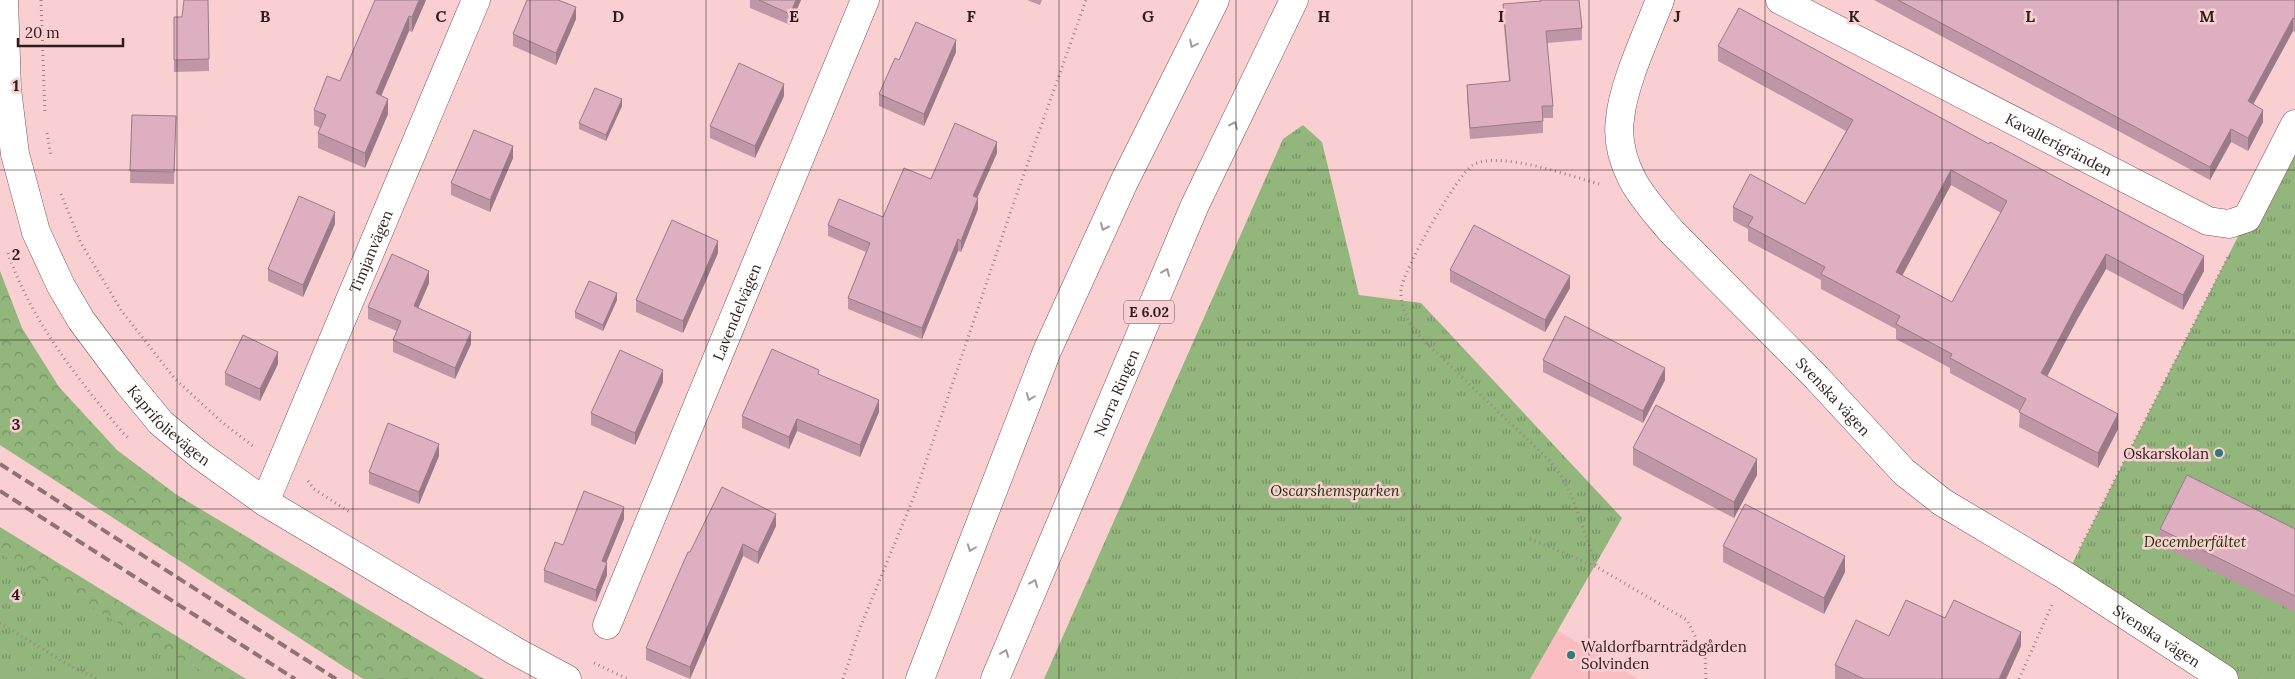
<svg xmlns="http://www.w3.org/2000/svg" width="2295" height="679" font-family="Lora,serif">
  <defs>
    <pattern id="forest-crowns" width="20" height="18" patternUnits="userSpaceOnUse" patternTransform="scale(1.25)"><rect width="20" height="18" fill="#92b67c"/><path d="M2 6a3 3 0 1 1 6 0M12 15a3 3 0 1 1 6 0" fill="none" stroke="#789365"/></pattern>
    <pattern id="park-tufts" width="24" height="20" patternUnits="userSpaceOnUse" patternTransform="scale(1.25)"><rect width="24" height="20" fill="#92b67c"/><path d="M3 7l-1-3M5 7V3M7 7l1-3M15 17l-1-3M17 17v-4M19 17l1-3" fill="none" stroke="#789365"/></pattern>
  </defs>
  <rect width="100%" height="100%" fill="#f9cfd2"/>
  <path fill="#fabec2" d="M 1557,630 L 1638,679 L 1530,679 Z"/>
  <g fill="url(#forest-crowns)">
    <path d="M 0,271 L 22,328 L 59,387 L 117,450 L 177,495 L 484,679 L 363,679 L 0,445 Z"/>
    <path d="M 0,527 L 246,679 L 115,679 L 0,615 Z"/>
  </g>
  <g fill="url(#park-tufts)">
    <path d="M 2295,124 L 2295,679 L 2224,679 L 2066,576 Z"/>
    <path d="M 1303,125 L 1322,142 L 1359,295 L 1421,303 L 1622,518 L 1530,679 L 1044,679 L 1283,139 Z"/>
    <path d="M 0,554 L 215,679 L 0,679 Z"/>
  </g>
  <g fill="none" stroke-linecap="round" stroke-linejoin="round">
    <g stroke="#7e5255" stroke-width="29">
      <g id="minor">
        <path id="s1" d="M 1660,0 C 1647,34 1623,84 1620,119 C 1617,139 1623,161 1632,179 C 1642,198 1657,214 1671,231 L 1817,378 L 1904,472 L 1942,502 L 2066,576 L 2224,679"/>
        <path id="s2" d="M 1780,0 L 2208,221 L 2229,224 L 2247,218 L 2295,124"/>
        <path id="s3" d="M 265,502 L 476,0"/>
        <path id="s4" d="M 607,625 L 865,0"/>
      </g>
    </g>
    <g stroke="#7e5255" stroke-width="29">
      <g id="major">
        <path id="s5" d="M 4,0 L 7,89 L 15,154 L 36,232 L 61,286 L 81,320 L 128,383 L 161,423 L 201,456 L 265,502 L 515,651 L 567,679"/>
        <path d="M 920,679 L 1047,351 L 1124,182 L 1215,0"/>
        <path id="s6" d="M 995,679 L 1195,205 L 1294,0"/>
      </g>
    </g>
    <g stroke="#a28284" stroke-width="3" stroke-dasharray="1 4" stroke-linecap="butt">
      <path d="M 41,0 L 45,115"/>
      <path d="M 47,133 L 51,157"/>
      <path d="M 1599,184 C 1571,176 1498,150 1473,165 C 1458,173 1402,272 1401,290 C 1400,312 1412,328 1426,343 L 1550,461 L 1562,477 L 1572,497 L 1597,567 L 1687,620 L 1705,656 L 1706,679"/>
      <path d="M 61,194 L 81,243 L 121,310 L 175,379 L 223,423 L 253,446"/>
      <path d="M 8,253 C 31,321 78,379 123,433 L 130,439"/>
      <path d="M 308,481 L 314,489 L 351,513"/>
      <path d="M 1530,539 L 1597,567"/>
      <path d="M 2080,548 L 2228,257"/>
      <path d="M 0,623 L 72,667 L 98,679"/>
      <path d="M 594,663 L 628,679"/>
      <path d="M 843,679 L 860,628 L 915,494 L 1014,202 L 1086,0"/>
      <path d="M 2019,679 L 2052,605"/>
    </g>
    <use href="#minor" stroke="#fff" stroke-width="28"/>
    <use href="#major" stroke="#fff" stroke-width="28"/>
    <g stroke="#8f7274" stroke-width="4" stroke-dasharray="10 5" stroke-linecap="butt">
      <path d="M 0,464 L 336,679"/>
      <path d="M 0,491 L 295,679"/>
    </g>
  </g>
  <g fill="#bf96a6" fill-rule="evenodd">
    <path d="M 208,0 L 209,71 L 174,72 L 174,17 L 182,17 Z"/>
    <path d="M 426,0 L 412,32 L 409,31 L 381,96 L 388,114 L 365,168 L 318,148 L 318,133 L 320,128 L 314,125 L 314,110 L 340,81 Z"/>
    <path d="M 750,0 L 801,0 L 790,25 L 750,8 Z"/>
    <path d="M 1027,0 L 1042,0 L 1040,5 Z"/>
    <path d="M 1540,0 L 1579,0 L 1582,28 L 1582,40 L 1547,43 L 1553,106 L 1553,118 L 1543,118 L 1543,133 L 1470,139 L 1467,97 L 1467,85 L 1509,81 L 1503,16 L 1503,4 L 1540,1 Z"/>
    <path d="M 1874,0 L 2295,0 L 2295,32 L 2293,31 L 2253,104 L 2263,122 L 2248,151 L 2231,142 L 2210,180 Z"/>
    <path d="M 576,19 L 556,65 L 513,46 L 513,34 Z"/>
    <path d="M 1718,46 L 2204,271 L 2183,310 L 2106,269 L 2078,318 L 2047,376 L 2118,429 L 2098,468 L 2019,427 L 2020,411 L 1950,373 L 1950,368 L 1896,339 L 1896,329 L 1821,289 L 1821,280 L 1748,241 L 1748,229 L 1733,221 L 1733,207 L 1805,204 L 1846,131 L 1718,61 ZM 1951,185 L 2001,213 L 1952,302 L 1902,276 Z"/>
    <path d="M 956,52 L 924,126 L 879,106 L 879,94 Z"/>
    <path d="M 784,96 L 755,158 L 710,138 L 710,126 Z"/>
    <path d="M 622,106 L 606,141 L 579,129 L 579,123 Z"/>
    <path d="M 132,115 L 176,116 L 174,184 L 130,183 Z"/>
    <path d="M 997,153 L 977,198 L 978,209 L 961,252 L 958,251 L 922,339 L 848,309 L 848,298 L 866,252 L 828,236 L 828,225 L 883,217 L 931,179 Z"/>
    <path d="M 513,158 L 490,212 L 451,195 L 451,183 Z"/>
    <path d="M 335,224 L 303,297 L 268,281 L 268,269 Z"/>
    <path d="M 718,253 L 683,333 L 636,312 L 636,300 Z"/>
    <path d="M 1450,270 L 1570,288 L 1545,332 L 1450,282 Z"/>
    <path d="M 429,283 L 418,308 L 471,344 L 455,379 L 393,352 L 393,340 L 397,331 L 368,319 L 368,307 Z"/>
    <path d="M 617,300 L 603,331 L 575,318 L 575,312 Z"/>
    <path d="M 1543,360 L 1665,380 L 1643,423 L 1543,372 Z"/>
    <path d="M 278,364 L 260,401 L 225,385 L 225,373 Z"/>
    <path d="M 819,375 L 879,412 L 860,457 L 797,431 L 789,449 L 742,428 L 742,416 Z"/>
    <path d="M 663,382 L 635,445 L 591,425 L 591,413 Z"/>
    <path d="M 1633,448 L 1757,475 L 1734,518 L 1633,465 Z"/>
    <path d="M 439,456 L 419,504 L 369,484 L 369,472 Z"/>
    <path d="M 624,519 L 606,562 L 607,575 L 596,602 L 544,582 L 544,570 L 563,545 Z"/>
    <path d="M 776,526 L 758,564 L 743,556 L 690,679 L 646,660 L 646,648 L 690,552 Z"/>
    <path d="M 2160,529 L 2295,529 L 2295,612 L 2160,545 Z"/>
    <path d="M 1723,546 L 1845,572 L 1824,614 L 1723,562 Z"/>
    <path d="M 1945,618 L 2021,646 L 2006,679 L 1835,679 L 1835,665 L 1889,636 Z"/>
  </g>
  <g fill="#9b7a87">
    <path d="M 419,0 L 426,0 L 412,32 L 412,17 Z"/>
    <path d="M 796,0 L 801,0 L 790,25 L 790,14 Z"/>
    <path d="M 576,7 L 576,19 L 556,65 L 556,53 Z"/>
    <path d="M 409,16 L 409,31 L 376,108 L 376,93 Z"/>
    <path d="M 2293,18 L 2293,31 L 2248,114 L 2248,101 Z"/>
    <path d="M 956,40 L 956,52 L 924,126 L 924,114 Z"/>
    <path d="M 784,84 L 784,96 L 755,158 L 755,146 Z"/>
    <path d="M 388,99 L 388,114 L 365,168 L 365,153 Z"/>
    <path d="M 622,99 L 622,106 L 606,141 L 606,135 Z"/>
    <path d="M 2263,110 L 2263,122 L 2248,151 L 2248,138 Z"/>
    <path d="M 2231,129 L 2231,142 L 2210,180 L 2210,167 Z"/>
    <path d="M 997,142 L 997,153 L 973,207 L 973,196 Z"/>
    <path d="M 513,146 L 513,158 L 490,212 L 490,200 Z"/>
    <path d="M 1951,170 L 1951,185 L 1896,287 L 1896,272 Z"/>
    <path d="M 978,198 L 978,209 L 961,252 L 961,241 Z"/>
    <path d="M 335,212 L 335,224 L 303,297 L 303,285 Z"/>
    <path d="M 958,239 L 958,251 L 922,339 L 922,328 Z"/>
    <path d="M 718,241 L 718,253 L 683,333 L 683,321 Z"/>
    <path d="M 2106,254 L 2106,269 L 2078,318 L 2041,388 L 2041,373 L 2078,303 Z"/>
    <path d="M 2204,256 L 2204,271 L 2183,310 L 2183,295 Z"/>
    <path d="M 429,271 L 429,283 L 414,318 L 414,306 Z"/>
    <path d="M 1570,276 L 1570,288 L 1545,332 L 1545,320 Z"/>
    <path d="M 617,293 L 617,300 L 603,331 L 603,325 Z"/>
    <path d="M 471,332 L 471,344 L 455,379 L 455,368 Z"/>
    <path d="M 278,352 L 278,364 L 260,401 L 260,389 Z"/>
    <path d="M 1665,368 L 1665,380 L 1643,423 L 1643,411 Z"/>
    <path d="M 663,370 L 663,382 L 635,445 L 635,433 Z"/>
    <path d="M 879,400 L 879,412 L 860,457 L 860,445 Z"/>
    <path d="M 2118,414 L 2118,429 L 2098,468 L 2098,453 Z"/>
    <path d="M 797,419 L 797,431 L 789,449 L 789,437 Z"/>
    <path d="M 439,444 L 439,456 L 419,504 L 419,492 Z"/>
    <path d="M 1757,459 L 1757,475 L 1734,518 L 1734,502 Z"/>
    <path d="M 624,507 L 624,519 L 602,573 L 602,561 Z"/>
    <path d="M 776,514 L 776,526 L 758,564 L 758,552 Z"/>
    <path d="M 743,544 L 743,556 L 690,679 L 690,667 Z"/>
    <path d="M 1845,556 L 1845,572 L 1824,614 L 1824,598 Z"/>
    <path d="M 607,563 L 607,575 L 596,602 L 596,590 Z"/>
    <path d="M 2021,632 L 2021,646 L 2006,679 L 1999,679 Z"/>
  </g>
  <g fill="#deafc1" stroke="#9b7a87" fill-rule="evenodd">
    <path d="M 184,0 L 208,0 L 209,59 L 174,60 L 174,17 L 182,17 Z"/>
    <path d="M 375,0 L 419,0 L 412,17 L 409,16 L 376,93 L 388,99 L 365,153 L 318,133 L 326,115 L 314,110 L 327,76 L 340,81 Z"/>
    <path d="M 527,0 L 558,0 L 576,7 L 556,53 L 513,34 Z"/>
    <path d="M 759,0 L 796,0 L 790,14 Z"/>
    <path d="M 1541,0 L 1579,0 L 1582,28 L 1546,31 L 1553,106 L 1542,106 L 1543,121 L 1470,128 L 1467,85 L 1510,81 L 1503,4 L 1541,1 Z"/>
    <path d="M 1898,0 L 2295,0 L 2295,19 L 2293,18 L 2248,101 L 2263,110 L 2248,138 L 2231,129 L 2210,167 Z"/>
    <path d="M 1739,8 L 1989,144 L 1990,142 L 2204,256 L 2183,295 L 2106,254 L 2078,303 L 2041,373 L 2118,414 L 2098,453 L 2019,412 L 2026,399 L 1950,358 L 1952,354 L 1896,324 L 1900,316 L 1821,274 L 1825,267 L 1748,226 L 1753,217 L 1733,207 L 1750,174 L 1805,204 L 1853,120 L 1718,46 ZM 1951,170 L 2007,201 L 1952,302 L 1896,272 Z"/>
    <path d="M 916,22 L 956,40 L 924,114 L 879,94 L 895,58 L 899,60 Z"/>
    <path d="M 739,63 L 784,84 L 755,146 L 710,126 Z"/>
    <path d="M 595,88 L 622,99 L 606,135 L 579,123 Z"/>
    <path d="M 132,115 L 176,116 L 174,172 L 130,171 Z"/>
    <path d="M 955,123 L 997,142 L 973,196 L 978,198 L 961,241 L 958,239 L 922,328 L 848,298 L 870,243 L 828,225 L 839,199 L 883,217 L 904,168 L 931,179 Z"/>
    <path d="M 474,130 L 513,146 L 490,200 L 451,183 Z"/>
    <path d="M 299,196 L 335,212 L 303,285 L 268,269 Z"/>
    <path d="M 672,220 L 718,241 L 683,321 L 636,300 Z"/>
    <path d="M 1474,225 L 1570,276 L 1545,320 L 1450,270 Z"/>
    <path d="M 392,254 L 429,271 L 414,306 L 471,332 L 455,368 L 393,340 L 401,321 L 368,307 Z"/>
    <path d="M 589,281 L 617,293 L 603,325 L 575,312 Z"/>
    <path d="M 1565,316 L 1665,368 L 1643,411 L 1543,360 Z"/>
    <path d="M 243,335 L 278,352 L 260,389 L 225,373 Z"/>
    <path d="M 772,349 L 819,370 L 818,374 L 879,400 L 860,445 L 797,419 L 789,437 L 742,416 Z"/>
    <path d="M 620,350 L 663,370 L 635,433 L 591,413 Z"/>
    <path d="M 1656,405 L 1757,459 L 1734,502 L 1633,448 Z"/>
    <path d="M 388,423 L 439,444 L 419,492 L 369,472 Z"/>
    <path d="M 2187,475 L 2295,529 L 2295,596 L 2160,529 Z"/>
    <path d="M 722,487 L 776,514 L 758,552 L 743,544 L 690,667 L 646,648 L 688,552 L 690,552 Z"/>
    <path d="M 584,491 L 624,507 L 602,561 L 607,563 L 596,590 L 544,570 L 555,542 L 563,545 Z"/>
    <path d="M 1745,504 L 1845,556 L 1824,598 L 1723,546 Z"/>
    <path d="M 1906,600 L 1945,618 L 1954,600 L 2021,632 L 1999,679 L 1864,679 L 1835,665 L 1856,620 L 1889,636 Z"/>
  </g>
  <defs><path id="oneway-chevron" d="M-2-3.5L2.5 0L-2 3.5" fill="none" stroke-width="1.6" stroke-linecap="round" stroke-linejoin="round" transform="scale(1.25)"/></defs>
  <g stroke="#a1999a">
    <use href="#oneway-chevron" transform="translate(1193 44) rotate(116)"/>
    <use href="#oneway-chevron" transform="translate(1234 125) rotate(-64)"/>
    <use href="#oneway-chevron" transform="translate(1104 227) rotate(114)"/>
    <use href="#oneway-chevron" transform="translate(1166 272) rotate(-67)"/>
    <use href="#oneway-chevron" transform="translate(1030 397) rotate(111)"/>
    <use href="#oneway-chevron" transform="translate(971 548) rotate(111)"/>
    <use href="#oneway-chevron" transform="translate(1034 583) rotate(-67)"/>
    <use href="#oneway-chevron" transform="translate(1005 653) rotate(-69)"/>
  </g>
  <path fill="none" stroke="#2f1d1e" stroke-width="1" stroke-opacity="0.55" d="M 177,0 L 177,679M 353,0 L 353,679M 530,0 L 530,679M 706,0 L 706,679M 883,0 L 883,679M 1059,0 L 1059,679M 1236,0 L 1236,679M 1412,0 L 1412,679M 1589,0 L 1589,679M 1765,0 L 1765,679M 1942,0 L 1942,679M 2118,0 L 2118,679M 0,170 L 2295,170M 0,340 L 2295,340M 0,509 L 2295,509"/>
  <g fill="#317a79" stroke="#f9cfd2" stroke-width="2">
    <circle cx="2219" cy="453" r="5"/>
    <circle cx="1571" cy="655" r="5"/>
  </g>
  <g text-anchor="middle" dominant-baseline="central" stroke-width="5" stroke-linejoin="round" paint-order="stroke">
    <rect fill="#f9cfd2" stroke="#6c5254" stroke-width="1" x="1124" y="300.5" width="50" height="23" rx="4"/>
    <g font-size="14" font-weight="bold" fill="#2f1d1e">
      <text x="1149" y="312">E 6.02</text>
    </g>
    <g font-size="15" fill="#2f1d1e" stroke="#f9cfd2">
      <text stroke="none"><textPath href="#s2" startOffset="314">Kavallerigränden</textPath></text>
      <text stroke="none"><textPath href="#s3" startOffset="272">Timjanvägen</textPath></text>
      <text stroke="none"><textPath href="#s4" startOffset="339">Lavendelvägen</textPath></text>
      <text stroke="none"><textPath href="#s6" startOffset="311">Norra Ringen</textPath></text>
      <text stroke="none"><textPath href="#s1" startOffset="485">Svenska vägen</textPath></text>
      <text stroke="none"><textPath href="#s5" startOffset="472">Kaprifolievägen</textPath></text>
      <text stroke="none"><textPath href="#s1" startOffset="890">Svenska vägen</textPath></text>
    </g>
    <g font-size="15" fill="#2f1d1e" stroke="#f9cfd2" text-anchor="end">
      <text x="2209" y="453">Oskarskolan</text>
      <text x="1581" y="646" text-anchor="start">Waldorfbarnträdgården<tspan x="1581" dy="17">Solvinden</tspan></text>
    </g>
    <g font-size="15" font-style="italic" fill="#193204" stroke="#f9cfd2">
      <text x="1335" y="490">Oscarshemsparken</text>
      <text x="2195" y="541">Decemberfältet</text>
    </g>
  </g>
  <g font-size="16" text-anchor="middle" font-weight="bold" fill="#2f1d1e" stroke="#f9cfd2" stroke-width="5" stroke-linejoin="round" paint-order="stroke">
    <text x="265" y="22">B</text>
    <text x="441" y="22">C</text>
    <text x="618" y="22">D</text>
    <text x="794" y="22">E</text>
    <text x="971" y="22">F</text>
    <text x="1148" y="22">G</text>
    <text x="1324" y="22">H</text>
    <text x="1501" y="22">I</text>
    <text x="1677" y="22">J</text>
    <text x="1854" y="22">K</text>
    <text x="2030" y="22">L</text>
    <text x="2207" y="22">M</text>
    <text x="16" y="91">1</text>
    <text x="16" y="260">2</text>
    <text x="16" y="430">3</text>
    <text x="16" y="600">4</text>
  </g>
  <path d="M18 38v8h105v-8" fill="none" stroke="#2f1d1e" stroke-width="2.5"/>
  <text x="25" y="38" font-size="15" fill="#2f1d1e" stroke="#f9cfd2" stroke-width="4" paint-order="stroke">20 m</text>
</svg>
